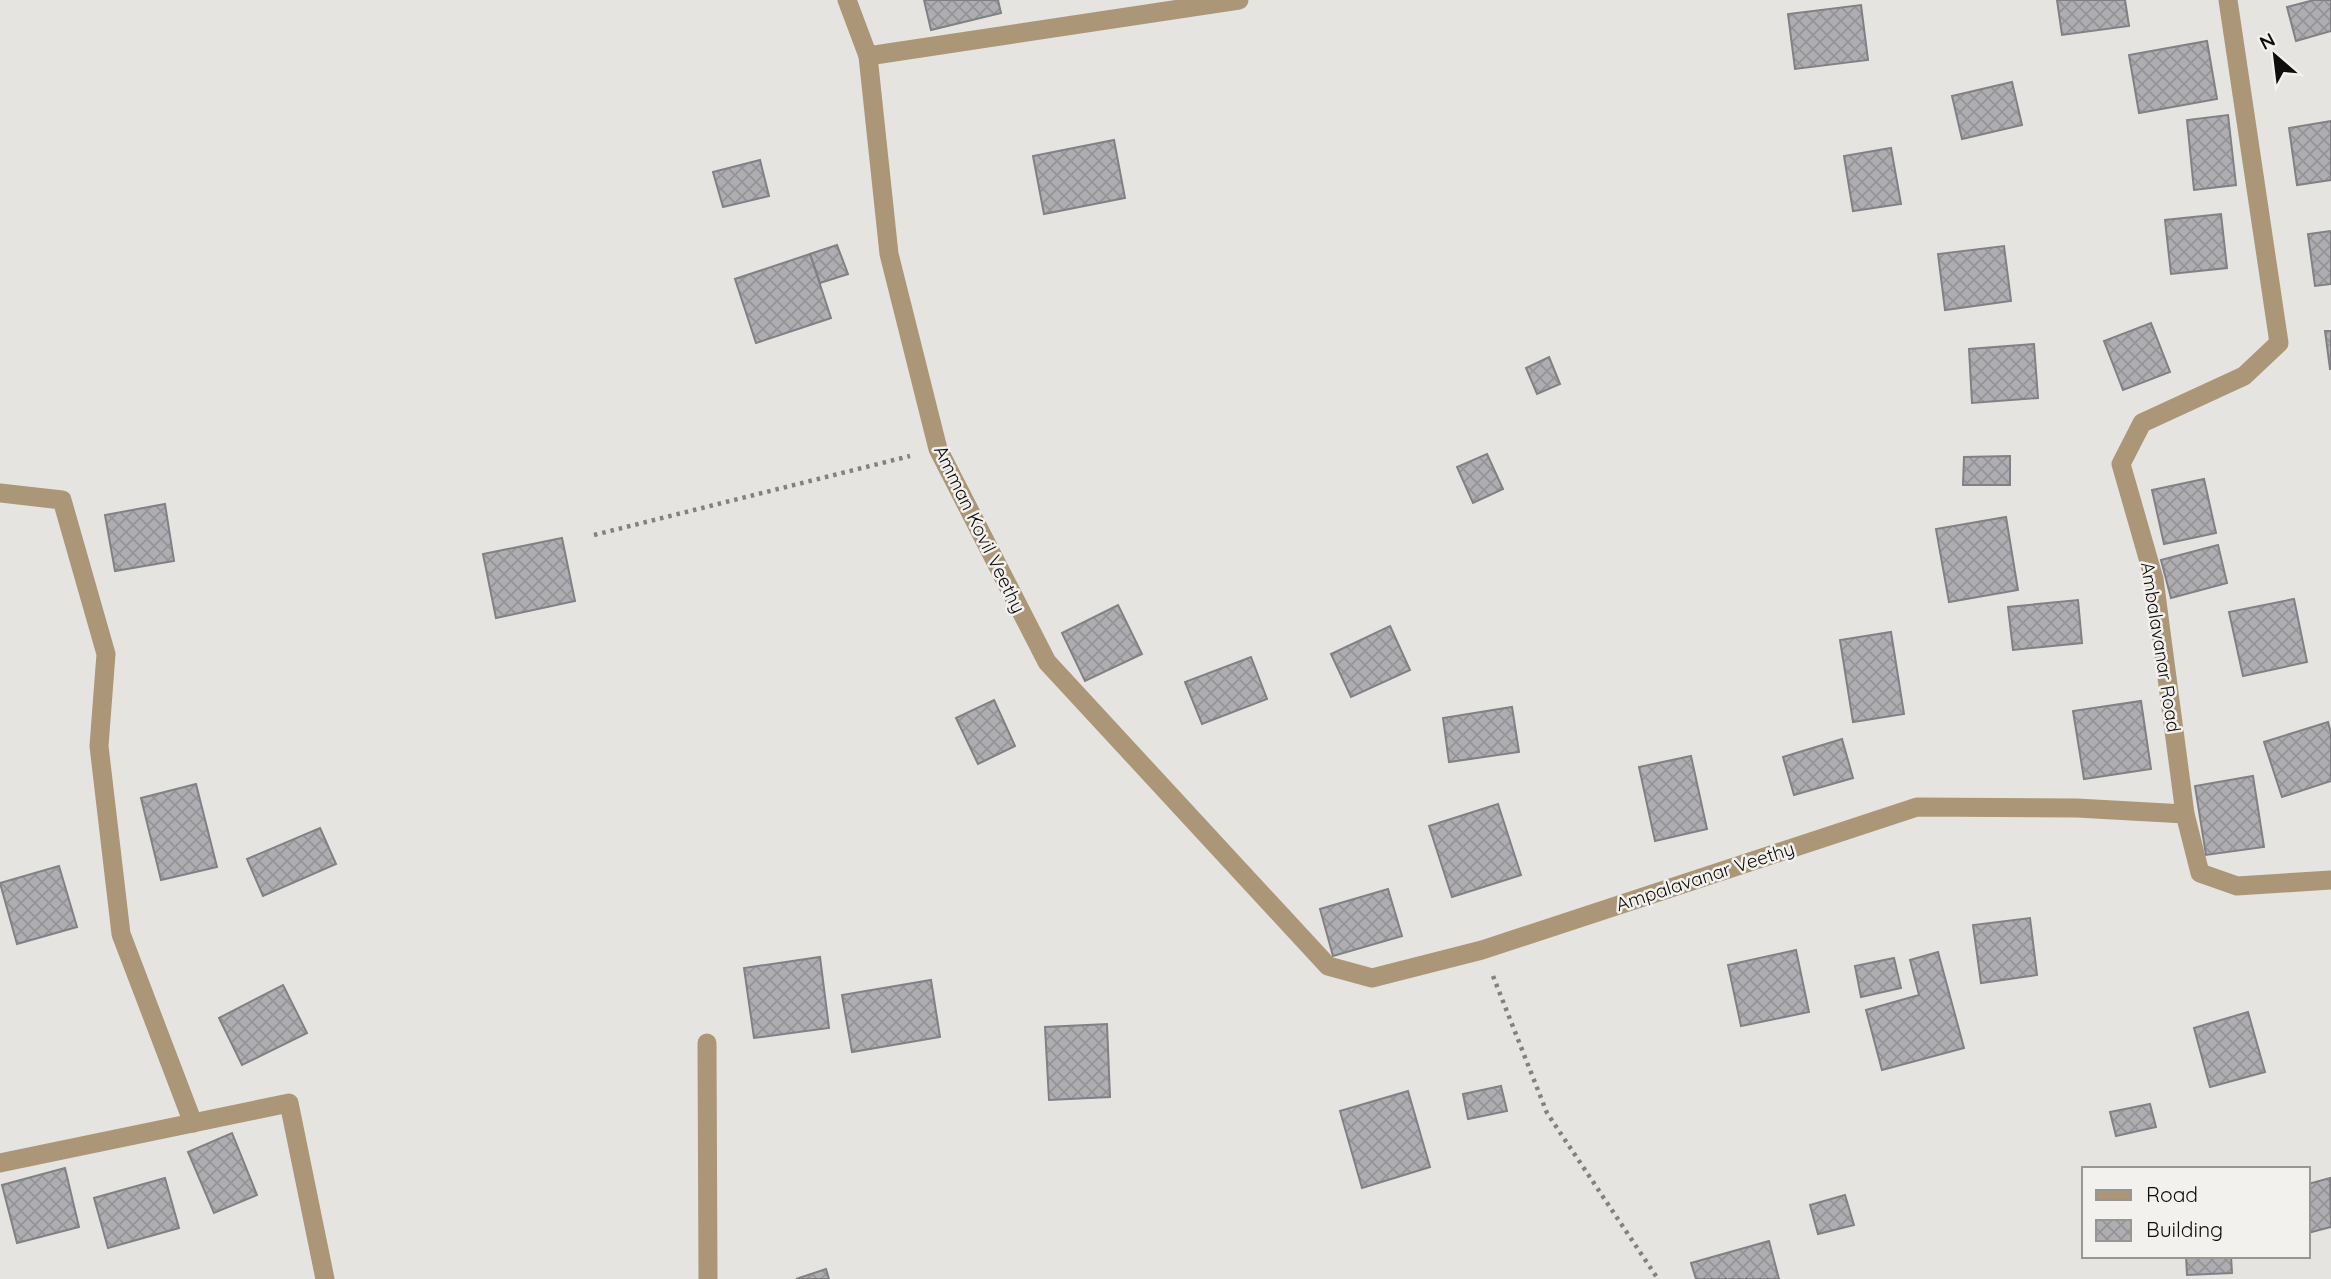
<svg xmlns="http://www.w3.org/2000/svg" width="2331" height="1279" font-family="Quicksand,sans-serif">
  <defs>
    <pattern id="building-cross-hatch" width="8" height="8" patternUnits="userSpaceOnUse" patternTransform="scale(1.75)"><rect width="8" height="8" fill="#aeadb1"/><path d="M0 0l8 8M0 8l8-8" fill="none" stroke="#949497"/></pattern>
  </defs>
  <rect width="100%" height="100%" fill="#e5e4e0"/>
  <g fill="url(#building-cross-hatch)" stroke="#818084" stroke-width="2">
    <path d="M 924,0 L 998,0 L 1001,13 L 931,30 Z"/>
    <path d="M 2057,0 L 2125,0 L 2129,26 L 2062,35 Z"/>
    <path d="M 2314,0 L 2331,0 L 2331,31 L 2296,41 L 2287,7 Z"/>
    <path d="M 1861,5 L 1868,60 L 1795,69 L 1788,14 Z"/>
    <path d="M 2207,41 L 2217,99 L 2139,113 L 2129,55 Z"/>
    <path d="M 2012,82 L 2022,125 L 1962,139 L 1952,96 Z"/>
    <path d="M 2228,115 L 2236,185 L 2194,190 L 2187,120 Z"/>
    <path d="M 2331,121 L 2331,180 L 2297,185 L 2289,128 Z"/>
    <path d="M 1114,140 L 1125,198 L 1044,214 L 1033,156 Z"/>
    <path d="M 1891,148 L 1901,204 L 1853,211 L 1844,156 Z"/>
    <path d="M 760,160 L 769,196 L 723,207 L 713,172 Z"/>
    <path d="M 2221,214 L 2227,268 L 2171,274 L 2165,220 Z"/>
    <path d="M 2331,231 L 2331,284 L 2315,286 L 2308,234 Z"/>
    <path d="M 837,245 L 848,274 L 820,283 L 810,254 Z"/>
    <path d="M 2004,246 L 2011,301 L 1945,310 L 1938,254 Z"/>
    <path d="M 810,254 L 831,318 L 756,343 L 735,279 Z"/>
    <path d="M 2151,323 L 2170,372 L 2123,390 L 2104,341 Z"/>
    <path d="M 2325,331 L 2331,331 L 2331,369 L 2330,369 Z"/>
    <path d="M 2034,344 L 2038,398 L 1972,403 L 1969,349 Z"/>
    <path d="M 1549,357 L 1560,384 L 1537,394 L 1526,368 Z"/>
    <path d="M 1487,454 L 1503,489 L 1473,503 L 1457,467 Z"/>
    <path d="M 2010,456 L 2010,485 L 1963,485 L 1964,457 Z"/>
    <path d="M 2204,479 L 2216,533 L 2164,544 L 2152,490 Z"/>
    <path d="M 165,504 L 174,561 L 115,571 L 105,515 Z"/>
    <path d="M 2006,517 L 2018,590 L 1949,602 L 1936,529 Z"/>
    <path d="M 562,538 L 575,601 L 496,618 L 483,554 Z"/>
    <path d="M 2218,545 L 2227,583 L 2171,598 L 2161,560 Z"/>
    <path d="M 2294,599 L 2307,662 L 2243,676 L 2229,612 Z"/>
    <path d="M 2078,600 L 2082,643 L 2013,650 L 2008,607 Z"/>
    <path d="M 1118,605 L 1142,654 L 1085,681 L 1062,633 Z"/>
    <path d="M 1390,626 L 1410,670 L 1351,697 L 1331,654 Z"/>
    <path d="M 1891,632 L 1904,714 L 1853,722 L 1840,640 Z"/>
    <path d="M 1251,657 L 1267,699 L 1202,724 L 1185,682 Z"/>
    <path d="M 994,700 L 1015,746 L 978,764 L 956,718 Z"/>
    <path d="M 2141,701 L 2151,769 L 2084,779 L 2073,711 Z"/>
    <path d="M 1512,707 L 1519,752 L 1449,762 L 1443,718 Z"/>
    <path d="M 2328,722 L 2331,733 L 2331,781 L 2282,797 L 2264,742 Z"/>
    <path d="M 1842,739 L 1853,778 L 1794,795 L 1783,757 Z"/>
    <path d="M 1691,756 L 1707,829 L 1655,841 L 1639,767 Z"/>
    <path d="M 2253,776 L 2264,847 L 2206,855 L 2195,786 Z"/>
    <path d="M 196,784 L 217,867 L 161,880 L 141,798 Z"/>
    <path d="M 1498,804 L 1521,875 L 1452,897 L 1429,826 Z"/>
    <path d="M 320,828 L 336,864 L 263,896 L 247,859 Z"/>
    <path d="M 59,866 L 77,927 L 17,944 L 0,883 Z"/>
    <path d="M 1388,889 L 1402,936 L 1333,956 L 1320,909 Z"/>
    <path d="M 2030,918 L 2037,975 L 1981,983 L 1973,925 Z"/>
    <path d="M 1796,950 L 1809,1012 L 1741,1026 L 1728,965 Z"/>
    <path d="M 1938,952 L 1964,1048 L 1882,1070 L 1866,1010 L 1919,995 L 1910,960 Z"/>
    <path d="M 820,957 L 829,1028 L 754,1038 L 744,968 Z"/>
    <path d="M 1894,958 L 1901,988 L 1861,997 L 1855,966 Z"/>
    <path d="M 931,980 L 940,1037 L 852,1052 L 842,995 Z"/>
    <path d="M 283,985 L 307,1033 L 242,1065 L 219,1018 Z"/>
    <path d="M 2248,1012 L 2265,1072 L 2210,1087 L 2194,1028 Z"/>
    <path d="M 1107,1024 L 1110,1097 L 1049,1100 L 1045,1027 Z"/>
    <path d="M 1501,1086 L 1507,1111 L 1468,1119 L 1463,1094 Z"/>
    <path d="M 1408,1091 L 1430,1167 L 1362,1188 L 1340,1111 Z"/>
    <path d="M 2150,1104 L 2156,1127 L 2116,1136 L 2110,1112 Z"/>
    <path d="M 232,1133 L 257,1195 L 214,1213 L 188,1152 Z"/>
    <path d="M 65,1168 L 79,1227 L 17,1243 L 2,1185 Z"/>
    <path d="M 165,1178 L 179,1228 L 108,1248 L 94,1198 Z"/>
    <path d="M 2330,1178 L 2331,1227 L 2308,1233 L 2308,1184 Z"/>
    <path d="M 1845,1195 L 1854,1225 L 1818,1234 L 1810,1205 Z"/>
    <path d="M 1769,1241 L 1779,1279 L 1696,1279 L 1691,1263 Z"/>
    <path d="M 2186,1256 L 2231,1256 L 2232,1273 L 2187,1275 Z"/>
    <path d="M 826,1269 L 829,1279 L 796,1279 Z"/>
  </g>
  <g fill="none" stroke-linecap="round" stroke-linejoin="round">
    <g stroke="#82817e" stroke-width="4.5" stroke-dasharray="3.5 5" stroke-linecap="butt">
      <path d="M 594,535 L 910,456"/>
      <path d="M 1493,976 L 1547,1113 L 1658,1279"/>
    </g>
    <g stroke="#ab9678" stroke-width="19">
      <path d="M 847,0 L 868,56 L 889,254 L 938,449 L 1047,662 L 1328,966 L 1372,978 L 1482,950 L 1917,807 L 2077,808 L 2185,814"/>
      <path d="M 2228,0 L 2279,343 L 2244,376 L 2142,423 L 2121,464 L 2154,579 L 2185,814 L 2200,873 L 2237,886 L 2331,880"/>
      <path d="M 868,56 L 1239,0"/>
      <path d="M 0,493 L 62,500 L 106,654 L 99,746 L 121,934 L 193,1123"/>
      <path d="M 707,1043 L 708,1279"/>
      <path d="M 0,1163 L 289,1103 L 325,1279"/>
    </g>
  </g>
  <g text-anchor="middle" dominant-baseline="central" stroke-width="5" stroke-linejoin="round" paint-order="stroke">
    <g font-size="19" fill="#0f0e0d" stroke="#f3f1ed">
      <text transform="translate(980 529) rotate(64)">Amman Kovil Veethy</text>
      <text transform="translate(2161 647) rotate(81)">Ambalavanar Road</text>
      <text transform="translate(1705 876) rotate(-18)">Ampalavanar Veethy</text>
    </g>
  </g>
  <rect x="2082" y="1167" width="228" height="91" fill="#f3f1ed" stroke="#989693" stroke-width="2"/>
  <rect x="2096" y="1190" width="35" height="10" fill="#ab9678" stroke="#989693" stroke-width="2"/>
  <text x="2146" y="1202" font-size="21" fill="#0f0e0d">Road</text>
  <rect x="2096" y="1220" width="35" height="21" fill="url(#building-cross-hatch)" stroke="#989693" stroke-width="2"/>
  <text x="2146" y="1237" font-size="21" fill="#0f0e0d">Building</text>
  <g transform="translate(2275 56) rotate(332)" stroke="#f3f1ed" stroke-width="5" paint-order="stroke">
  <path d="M0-5L12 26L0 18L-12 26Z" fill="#0f0e0d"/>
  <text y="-10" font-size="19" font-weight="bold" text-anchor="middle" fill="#0f0e0d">N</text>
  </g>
</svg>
